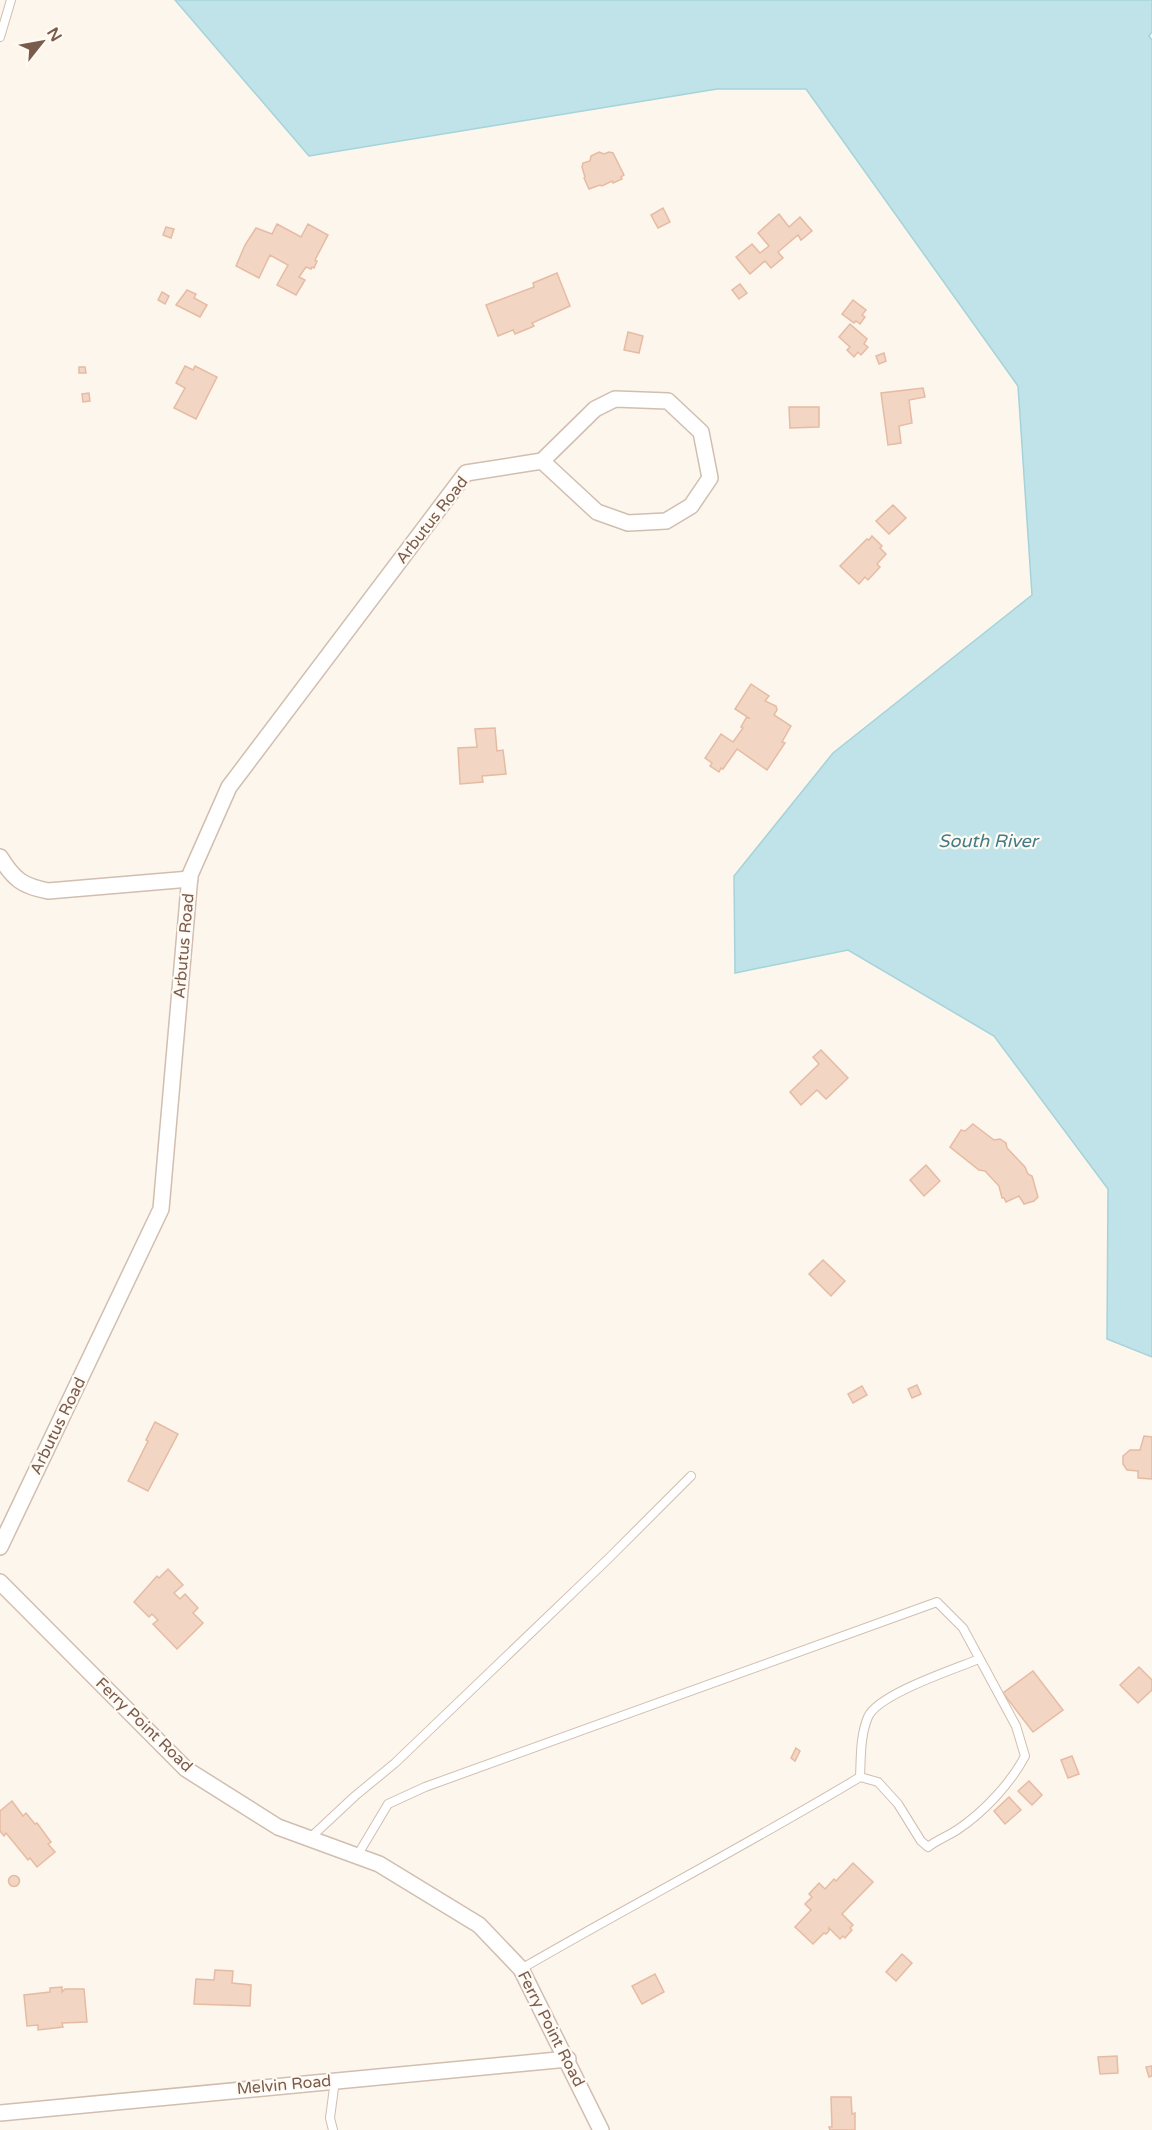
<svg xmlns="http://www.w3.org/2000/svg" width="1152" height="2130" font-family="'Varela Round',sans-serif">
  <rect width="100%" height="100%" fill="#fdf6ec"/>
  <path fill="#bfe3e8" stroke="#a5d3da" stroke-width="1.5" d="M 175,0 L 1152,0 L 1152,32 L 1149,36 L 1152,40 L 1152,1357 L 1107,1339 L 1108,1189 L 994,1036 L 848,950 L 735,973 L 734,876 L 833,753 L 1032,595 L 1018,386 L 806,89 L 717,89 L 309,156 Z"/>
  <g fill="#f3d5c3" stroke="#e6bba3" stroke-width="1.5">
    <path d="M 599,152 L 604,154 L 609,152 L 613,153 L 624,175 L 621,177 L 622,179 L 613,183 L 612,181 L 602,186 L 600,185 L 589,189 L 584,178 L 585,177 L 582,167 L 583,163 L 590,161 L 591,156 Z"/>
    <path d="M 663,208 L 670,222 L 658,228 L 651,215 Z"/>
    <path d="M 779,214 L 789,227 L 800,217 L 812,231 L 801,240 L 798,235 L 778,252 L 783,258 L 771,268 L 765,261 L 750,274 L 736,257 L 752,244 L 760,253 L 769,246 L 758,233 Z"/>
    <path d="M 277,224 L 301,237 L 308,224 L 328,235 L 315,260 L 317,261 L 314,268 L 312,267 L 311,269 L 306,267 L 299,277 L 305,280 L 296,295 L 277,285 L 288,265 L 270,255 L 259,278 L 236,266 L 245,245 L 256,228 L 272,234 Z"/>
    <path d="M 166,227 L 174,229 L 171,238 L 163,235 Z"/>
    <path d="M 557,273 L 570,306 L 532,323 L 534,326 L 532,327 L 515,334 L 513,330 L 498,336 L 486,305 L 534,287 L 533,283 Z"/>
    <path d="M 740,284 L 747,293 L 739,299 L 732,290 Z"/>
    <path d="M 187,290 L 196,294 L 194,298 L 207,305 L 200,317 L 176,305 Z"/>
    <path d="M 162,292 L 169,296 L 165,304 L 158,300 Z"/>
    <path d="M 853,300 L 866,310 L 862,315 L 865,317 L 860,324 L 856,321 L 854,323 L 842,314 Z"/>
    <path d="M 850,324 L 867,339 L 864,344 L 868,347 L 861,355 L 858,352 L 854,357 L 847,350 L 850,347 L 839,337 Z"/>
    <path d="M 628,332 L 643,336 L 639,353 L 624,350 Z"/>
    <path d="M 884,353 L 886,361 L 879,364 L 876,356 Z"/>
    <path d="M 185,366 L 193,370 L 195,366 L 217,377 L 196,419 L 174,408 L 185,388 L 176,383 Z"/>
    <path d="M 79,367 L 85,367 L 86,373 L 79,373 Z"/>
    <path d="M 923,388 L 925,397 L 909,400 L 912,423 L 899,426 L 901,443 L 888,445 L 881,393 Z"/>
    <path d="M 89,393 L 90,401 L 83,402 L 82,394 Z"/>
    <path d="M 789,407 L 819,407 L 819,427 L 790,428 Z"/>
    <path d="M 893,505 L 906,518 L 889,534 L 876,521 Z"/>
    <path d="M 872,536 L 882,546 L 880,548 L 886,554 L 877,564 L 880,567 L 868,580 L 865,577 L 859,584 L 840,566 L 867,539 L 869,540 Z"/>
    <path d="M 751,684 L 769,696 L 765,701 L 776,706 L 777,710 L 774,715 L 791,726 L 782,742 L 785,743 L 767,770 L 737,749 L 723,769 L 721,768 L 719,772 L 710,766 L 712,763 L 705,758 L 721,734 L 733,742 L 743,728 L 741,727 L 746,718 L 749,718 L 735,709 Z"/>
    <path d="M 495,728 L 497,751 L 503,750 L 506,774 L 482,776 L 483,782 L 460,784 L 458,748 L 477,747 L 475,729 Z"/>
    <path d="M 821,1050 L 848,1078 L 826,1099 L 817,1090 L 801,1105 L 790,1092 L 819,1064 L 813,1057 Z"/>
    <path d="M 973,1124 L 994,1140 L 1000,1139 L 1006,1143 L 1007,1148 L 1025,1167 L 1028,1174 L 1032,1176 L 1038,1197 L 1034,1201 L 1024,1204 L 1019,1196 L 1006,1202 L 1004,1198 L 1002,1198 L 999,1186 L 985,1171 L 979,1170 L 950,1147 L 961,1130 L 965,1131 Z"/>
    <path d="M 926,1165 L 940,1181 L 924,1196 L 910,1180 Z"/>
    <path d="M 823,1260 L 845,1281 L 831,1296 L 809,1274 Z"/>
    <path d="M 917,1385 L 921,1394 L 912,1398 L 908,1389 Z"/>
    <path d="M 862,1386 L 867,1395 L 853,1403 L 848,1394 Z"/>
    <path d="M 155,1422 L 178,1434 L 148,1491 L 128,1481 L 148,1441 L 146,1440 Z"/>
    <path d="M 1144,1436 L 1152,1437 L 1152,1479 L 1138,1478 L 1138,1471 L 1127,1470 L 1123,1464 L 1123,1456 L 1130,1450 L 1140,1450 Z"/>
    <path d="M 168,1569 L 183,1585 L 174,1593 L 180,1599 L 185,1594 L 198,1608 L 193,1613 L 203,1623 L 177,1649 L 153,1624 L 158,1620 L 152,1614 L 149,1617 L 134,1602 L 157,1576 L 159,1578 Z"/>
    <path d="M 1139,1667 L 1152,1680 L 1152,1690 L 1138,1703 L 1120,1685 Z"/>
    <path d="M 1033,1671 L 1063,1710 L 1033,1732 L 1003,1693 Z"/>
    <path d="M 796,1748 L 800,1751 L 795,1761 L 791,1758 Z"/>
    <path d="M 1072,1756 L 1079,1774 L 1068,1778 L 1061,1760 Z"/>
    <path d="M 1029,1781 L 1042,1795 L 1032,1805 L 1018,1791 Z"/>
    <path d="M 1009,1797 L 1021,1810 L 1005,1824 L 994,1811 Z"/>
    <path d="M 12,1801 L 23,1816 L 26,1813 L 35,1824 L 37,1823 L 51,1842 L 48,1844 L 55,1852 L 37,1867 L 30,1858 L 28,1860 L 6,1833 L 4,1836 L 0,1831 L 0,1811 Z"/>
    <path d="M 853,1863 L 873,1882 L 842,1914 L 853,1925 L 850,1928 L 852,1930 L 845,1938 L 843,1936 L 840,1939 L 829,1928 L 829,1931 L 826,1934 L 824,1933 L 813,1944 L 795,1927 L 811,1910 L 805,1904 L 812,1897 L 809,1894 L 819,1883 L 825,1889 L 834,1879 L 836,1881 Z"/>
    <circle cx="14" cy="1881" r="5.5"/>
    <path d="M 902,1954 L 912,1963 L 896,1981 L 886,1972 Z"/>
    <path d="M 215,1970 L 233,1971 L 232,1983 L 251,1985 L 250,2006 L 194,2004 L 196,1979 L 214,1980 Z"/>
    <path d="M 655,1974 L 664,1992 L 642,2004 L 632,1986 Z"/>
    <path d="M 62,1987 L 62,1992 L 65,1989 L 84,1989 L 87,2022 L 62,2023 L 63,2027 L 38,2030 L 38,2025 L 27,2026 L 24,1995 L 50,1992 L 50,1988 Z"/>
    <path d="M 1117,2056 L 1118,2073 L 1100,2074 L 1098,2057 Z"/>
    <path d="M 1152,2066 L 1152,2076 L 1149,2077 L 1146,2067 Z"/>
    <path d="M 831,2097 L 851,2097 L 852,2114 L 855,2113 L 855,2130 L 830,2130 L 829,2127 L 832,2127 Z"/>
  </g>
  <g fill="none" stroke-linecap="round" stroke-linejoin="round">
    <g stroke="#d1beb0" stroke-width="10">
      <g id="service">
        <path d="M 0,37 L 11,0"/>
        <path d="M 860,1777 C 861,1757 860,1736 868,1717 C 878,1694 955,1669 979,1659"/>
        <path d="M 310,1838 L 355,1796 L 395,1763 L 609,1558 L 691,1476"/>
        <path d="M 357,1856 L 388,1804 L 425,1787 L 937,1602 L 963,1628 L 1016,1726 L 1025,1756 C 1011,1783 983,1813 957,1830 C 948,1836 937,1840 928,1847 L 921,1841 L 898,1804 L 878,1782 L 860,1777 C 749,1844 633,1904 521,1969"/>
        <path d="M 333,2130 L 330,2118 L 335,2080"/>
      </g>
    </g>
    <g stroke="#d1beb0" stroke-width="18">
      <g id="minor">
        <path d="M 0,857 C 14,880 23,886 48,891 L 190,879"/>
        <path d="M 0,1547 L 161,1209 L 190,875 L 229,787 L 466,473 L 542,461 L 595,409 L 615,399 L 668,401 L 701,432 L 710,478 L 691,506 L 666,521 L 628,523 L 597,512 L 542,461"/>
        <path d="M 0,1582 L 186,1769 L 278,1827 L 379,1864 L 479,1925 L 521,1969 L 601,2130"/>
        <path d="M 0,2113 L 568,2059"/>
      </g>
    </g>
    <use href="#service" stroke="#fff" stroke-width="8"/>
    <use href="#minor" stroke="#fff" stroke-width="15"/>
  </g>
  <g text-anchor="middle" dominant-baseline="central" stroke-width="4.5" stroke-linejoin="round" paint-order="stroke">
    <g font-size="16" fill="#7a5c4d" stroke="#fffaf3">
      <text transform="translate(432 520) rotate(-52)">Arbutus Road</text>
      <text transform="translate(184 946) rotate(-85)">Arbutus Road</text>
      <text transform="translate(58 1426) rotate(-64)">Arbutus Road</text>
      <text transform="translate(144 1725) rotate(44)">Ferry Point Road</text>
      <text transform="translate(551 2029) rotate(63)">Ferry Point Road</text>
      <text transform="translate(284 2085) rotate(-5)">Melvin Road</text>
    </g>
    <g font-size="18" font-style="italic" fill="#437c86" stroke="#fffaf3">
      <text x="988" y="841">South River</text>
    </g>
  </g>
  <g transform="translate(42 42) rotate(59)" stroke="#fffaf3" stroke-width="4.5" paint-order="stroke">
  <path d="M0-4.5L10 22L0 15L-10 22Z" fill="#7a5c4d"/>
  <text y="-9" font-size="16" font-weight="bold" text-anchor="middle" fill="#7a5c4d">N</text>
  </g>
</svg>
